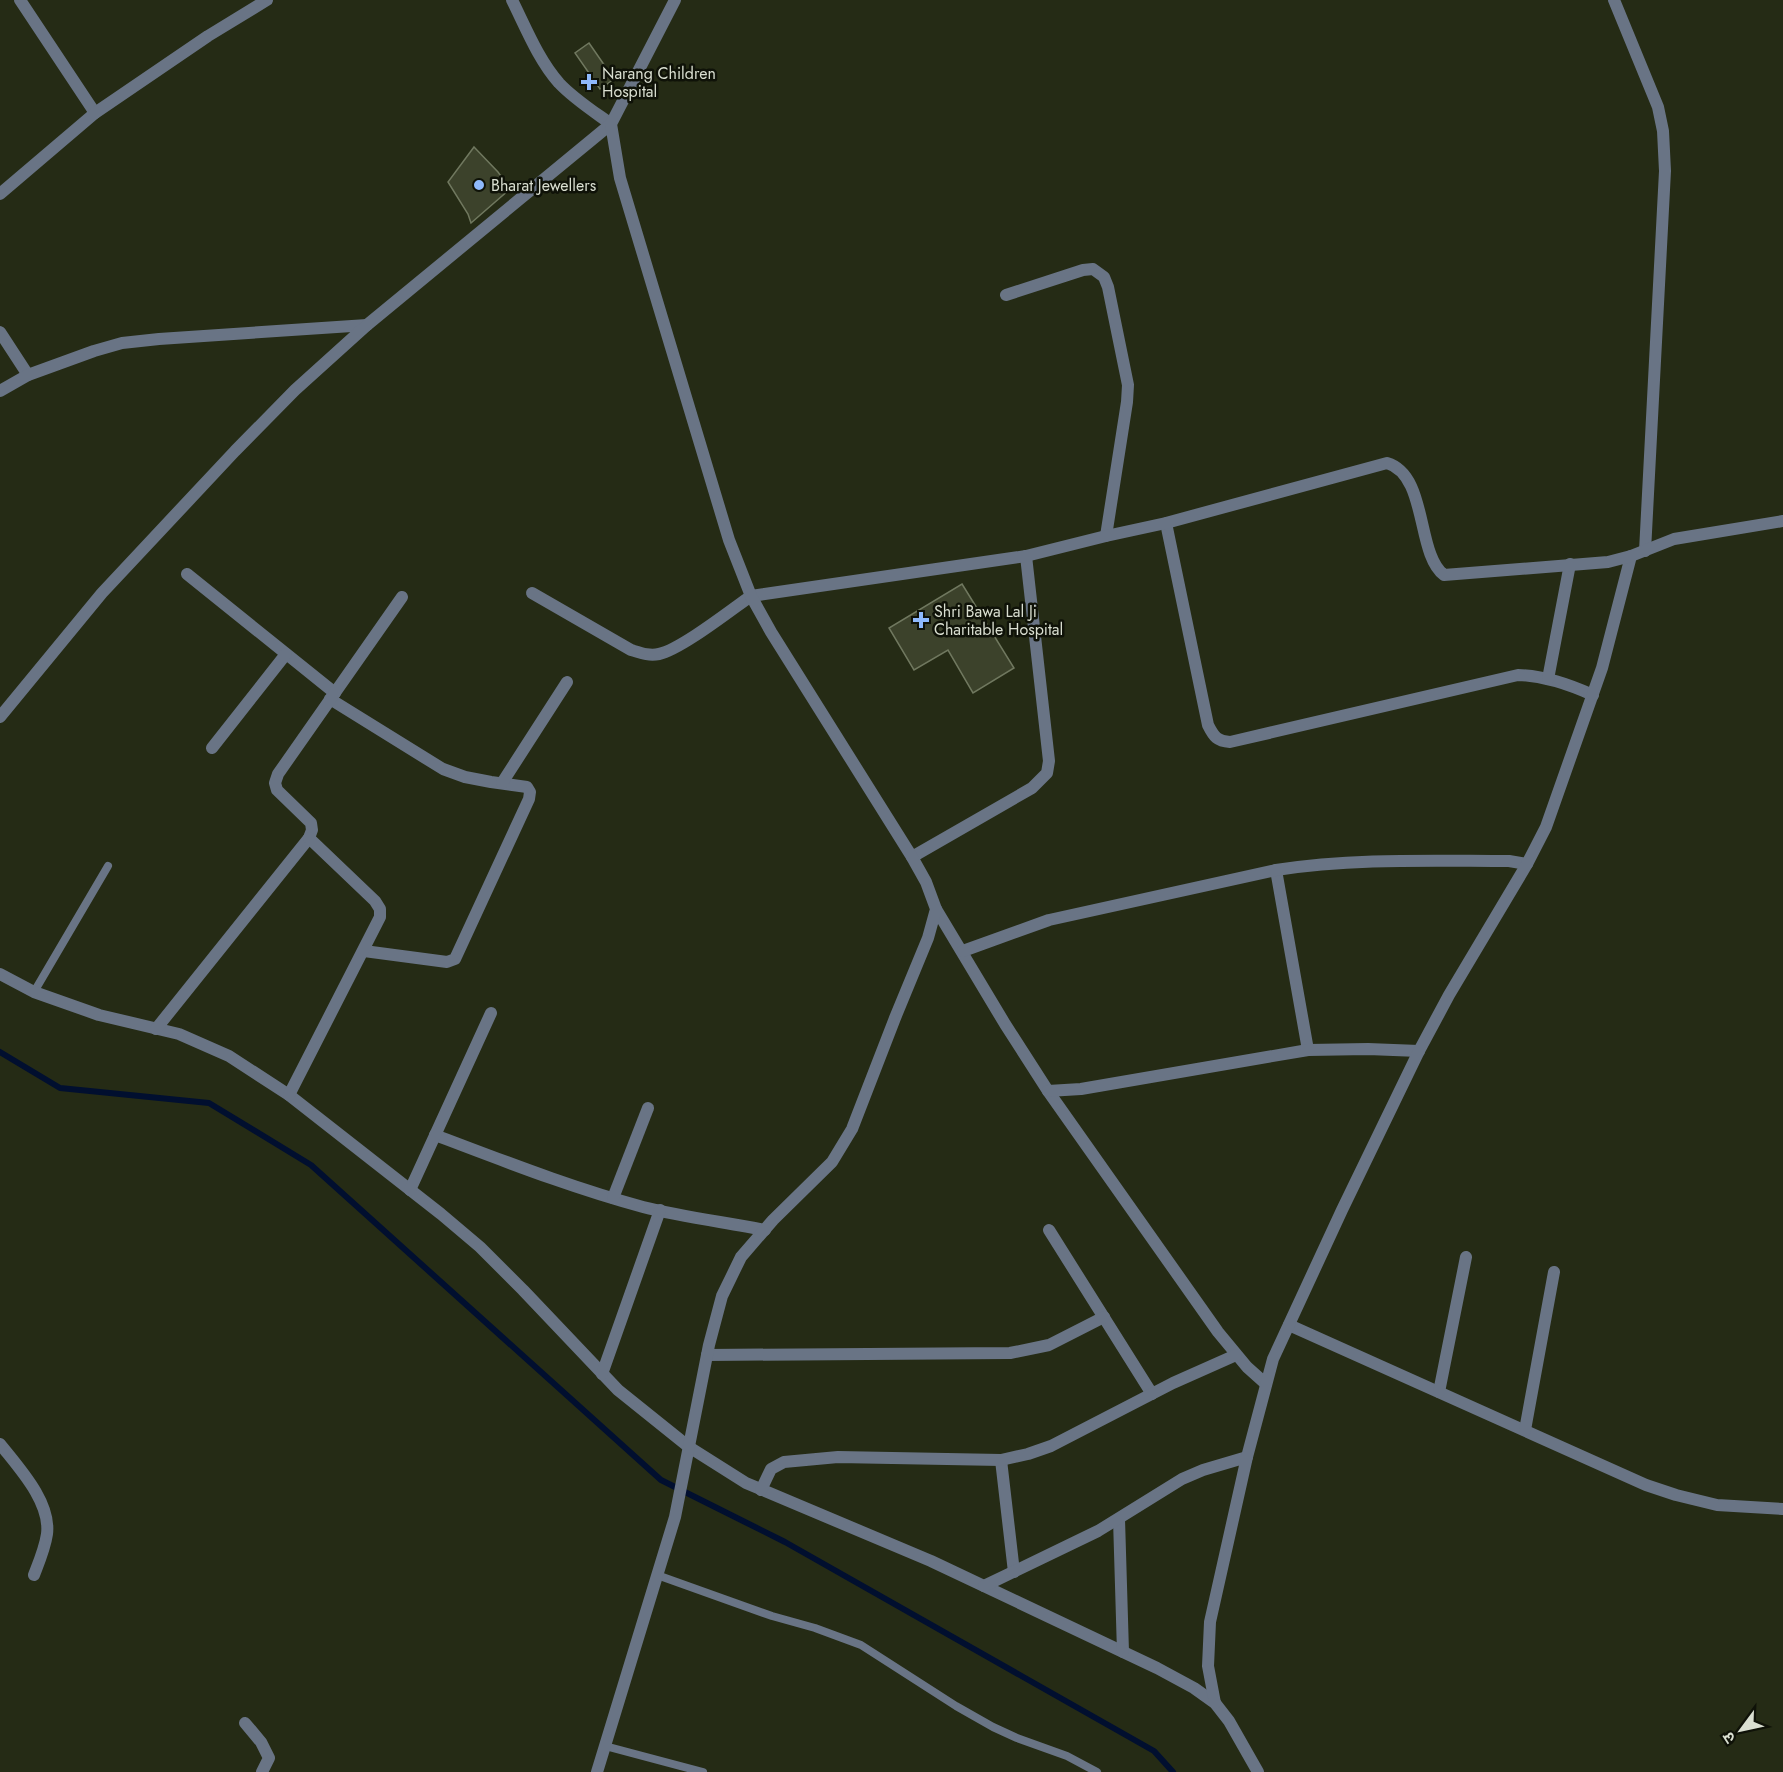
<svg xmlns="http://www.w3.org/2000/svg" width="1783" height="1772" font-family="Jost,'Noto Sans Devanagari',sans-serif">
  <rect width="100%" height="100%" fill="#252b15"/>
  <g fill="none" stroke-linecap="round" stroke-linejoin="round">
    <path stroke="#010f2f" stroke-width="6" d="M 0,1052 L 60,1088 L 209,1103 L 311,1165 L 661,1480 L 785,1542 L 1154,1751 L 1173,1772"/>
  </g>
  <g fill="#3c422b" stroke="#70785f" stroke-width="1.5">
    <path d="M 589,43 L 614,79 L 600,89 L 575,53 Z"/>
    <path d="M 474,147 L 498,172 L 510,189 L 471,223 L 468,214 L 448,182 Z"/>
    <path d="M 962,584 L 1014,668 L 973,693 L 948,650 L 914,670 L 889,628 Z"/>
  </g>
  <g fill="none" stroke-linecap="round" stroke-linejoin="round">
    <g stroke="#697485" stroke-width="8">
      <path d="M 34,992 L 108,866"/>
      <path d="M 657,1575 L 772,1616 L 815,1628 L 861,1645 L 956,1706 L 993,1727 L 1017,1738 L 1067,1756 L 1097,1772"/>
      <path d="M 605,1746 L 703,1772"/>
    </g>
    <g stroke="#697485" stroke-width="12">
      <path d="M 20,0 L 95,113"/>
      <path d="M 512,0 C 526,28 538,59 559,83 C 574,99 593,111 611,124"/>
      <path d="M 1614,0 L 1658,107 L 1663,131 L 1665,171 L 1645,551"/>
      <path d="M 0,194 L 95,113 L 208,36 L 267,0"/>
      <path d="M 1006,295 L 1083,270 L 1093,269 L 1104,277 L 1108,287 L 1128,385 L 1127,402 L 1106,536"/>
      <path d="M 0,332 L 28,375"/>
      <path d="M 0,391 L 28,375 L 94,351 L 122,343 L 159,339 L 367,325"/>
      <path d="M 1166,523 L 1208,725 C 1214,737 1217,741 1230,742 L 1518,675 C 1545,676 1568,684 1593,695"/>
      <path d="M 187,574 L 335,693"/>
      <path d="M 532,593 L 631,650 C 641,653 649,656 659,654 C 680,650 731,610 751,596"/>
      <path d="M 1548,679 L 1570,564"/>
      <path d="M 330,699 L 443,769 L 465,777 L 491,782 L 527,787 L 530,792 L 529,799 L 455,959 L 447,962 L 364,951"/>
      <path d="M 212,748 L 286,654"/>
      <path d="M 502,783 L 567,682"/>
      <path d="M 912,857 L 1032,788 L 1047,773 L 1049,761 L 1026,556"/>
      <path d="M 1276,870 L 1308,1050"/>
      <path d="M 936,909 L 1005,1024 L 1048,1091 L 1218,1332 L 1247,1367 L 1266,1384"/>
      <path d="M 963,951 L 1049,920 L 1276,870 C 1353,858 1431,861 1509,861 L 1527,864"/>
      <path d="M 0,974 L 34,992 L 99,1015 L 179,1034 L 229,1056 L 289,1095 L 441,1214 L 480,1247 L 523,1290 L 618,1390 L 689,1447 L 746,1483 L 931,1561 L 1157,1668 L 1194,1688 L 1215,1703 L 1229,1721 L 1258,1772"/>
      <path d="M 156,1029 L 309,838 L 312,830 L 311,823 L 277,790 L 275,783 L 278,774 L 402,597"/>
      <path d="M 1048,1091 L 1081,1089 L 1308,1050 L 1368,1049 L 1419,1051"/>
      <path d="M 289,1095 L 380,917 L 380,909 L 375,901 L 309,838"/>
      <path d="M 435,1135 C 504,1161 572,1188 643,1207 C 683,1217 724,1222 765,1230"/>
      <path d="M 410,1190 L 491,1013"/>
      <path d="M 613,1198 L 648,1108"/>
      <path d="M 1049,1230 L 1152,1394"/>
      <path d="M 1289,1325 L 1646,1485 L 1676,1495 L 1717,1505 L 1783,1509"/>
      <path d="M 707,1355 L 1010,1353 L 1049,1345 L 1104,1317"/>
      <path d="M 602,1374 L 660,1210"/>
      <path d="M 1439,1392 L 1466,1257"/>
      <path d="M 1525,1430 L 1554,1272"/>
      <path d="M 0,1444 C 19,1468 51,1502 47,1534 C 45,1548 39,1562 34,1575"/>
      <path d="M 1001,1460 L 1014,1572"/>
      <path d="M 761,1490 L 771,1469 L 784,1462 L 838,1457 L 1001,1460 L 1028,1454 L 1051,1446 L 1173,1383 L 1236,1355"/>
      <path d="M 1119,1519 L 1123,1652"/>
      <path d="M 984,1586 L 1098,1531 L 1182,1479 L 1203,1470 L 1247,1457"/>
      <path d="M 1215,1703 L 1208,1666 L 1210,1622 L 1247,1457 L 1273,1359 L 1342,1210 L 1419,1051 L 1449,995 L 1527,864 L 1546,827 L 1602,668 L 1631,556"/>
      <path d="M 245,1723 L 261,1742 L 269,1758 L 262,1772"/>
    </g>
    <g stroke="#697485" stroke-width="12">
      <path d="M 751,596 L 1026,556 L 1106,536 L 1166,523 L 1387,463 C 1428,475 1416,554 1444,575 L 1608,562 L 1631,556 L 1674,539 L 1783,521"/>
      <path d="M 0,717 L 102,593 L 235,451 L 295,390 L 367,325 L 611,124"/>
      <path d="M 597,1772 L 675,1517 L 709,1345 L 722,1296 L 741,1257 L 773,1220 L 832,1162 L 852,1129 L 895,1018 L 928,938 L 936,909 L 926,882 L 912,857 L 771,632 L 751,596 L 729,540 L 620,178 L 611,124 L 675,0"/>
    </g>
  </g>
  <g fill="#8eb9fc" stroke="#0f1208" stroke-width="2">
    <path d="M586 73h6v6h6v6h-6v6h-6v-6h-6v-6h6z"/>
    <circle cx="479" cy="185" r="6"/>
    <path d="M918 611h6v6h6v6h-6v6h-6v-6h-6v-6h6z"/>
  </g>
  <g text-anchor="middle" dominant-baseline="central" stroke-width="5" stroke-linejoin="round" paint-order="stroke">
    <g font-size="16" fill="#dadfd1" stroke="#0f1208" text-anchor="start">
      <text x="602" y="73">Narang Children<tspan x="602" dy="18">Hospital</tspan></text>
      <text x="491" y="185">Bharat Jewellers</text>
      <text x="934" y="611">Shri Bawa Lal Ji<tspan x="934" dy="18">Charitable Hospital</tspan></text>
    </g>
  </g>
  <g transform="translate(1741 1730) rotate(237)" stroke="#0f1208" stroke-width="4.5" paint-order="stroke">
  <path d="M0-4.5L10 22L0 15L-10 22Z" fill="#dadfd1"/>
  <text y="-9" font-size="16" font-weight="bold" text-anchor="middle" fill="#dadfd1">उ</text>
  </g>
</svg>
